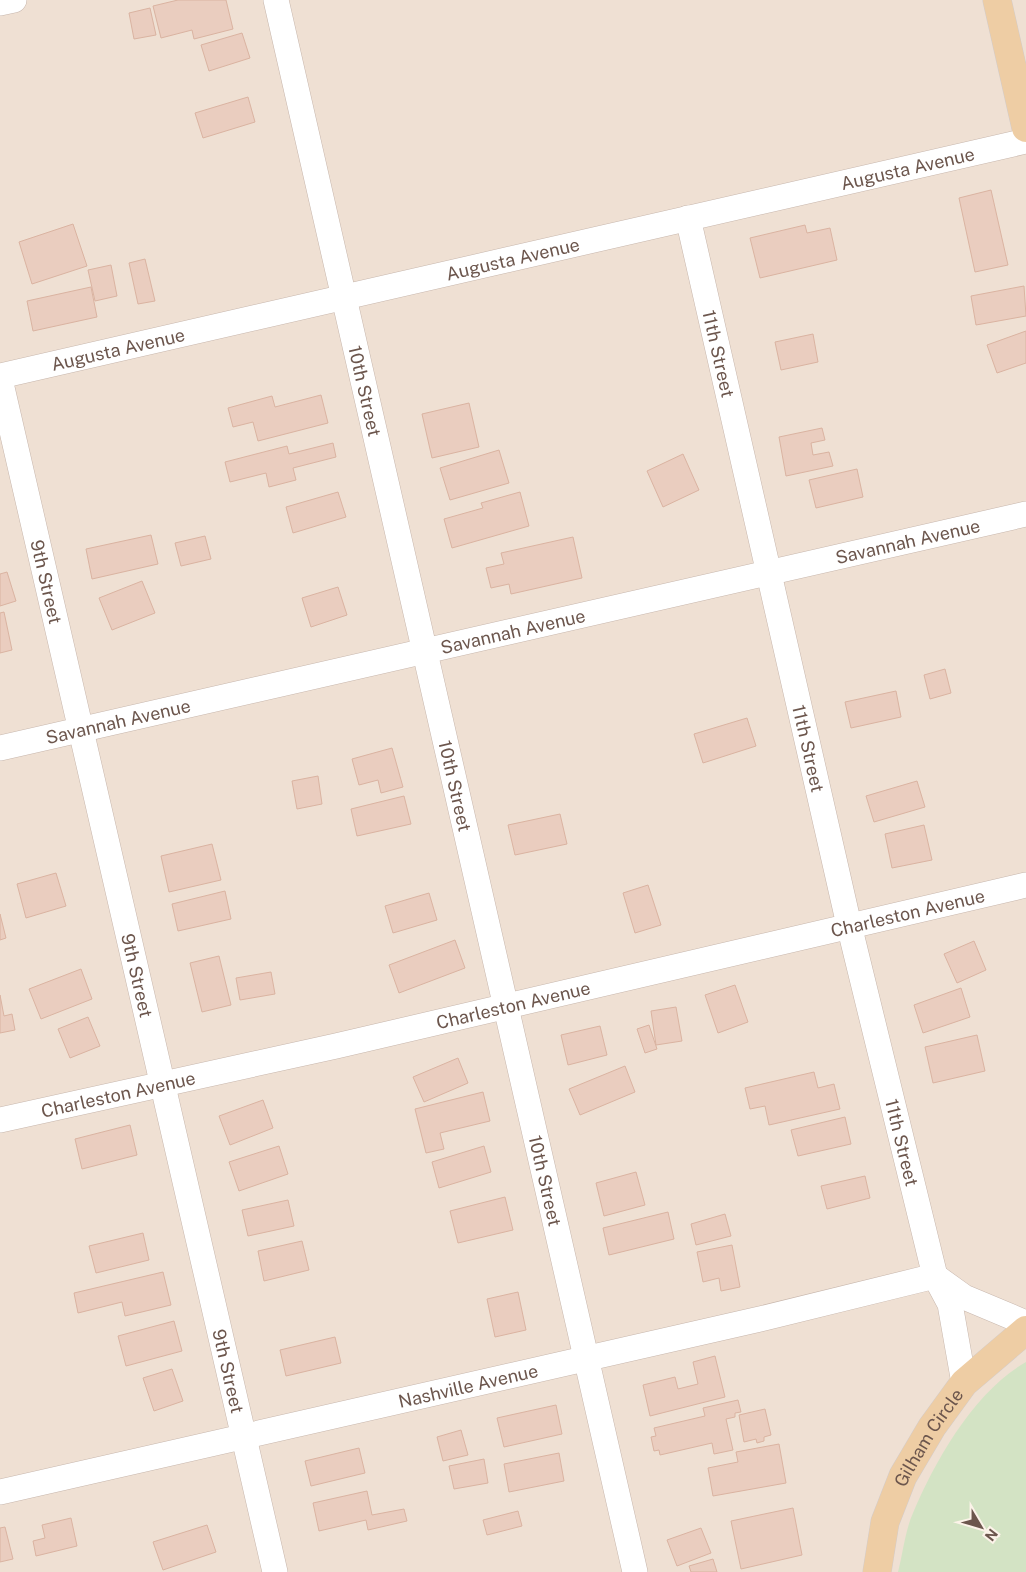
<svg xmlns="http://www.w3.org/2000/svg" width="1026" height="1572" font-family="'Public Sans',sans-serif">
  <rect width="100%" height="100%" fill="#f8eee3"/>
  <rect fill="#efe0d3" x="0" y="0" width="1026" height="1572"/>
  <path fill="#d3e3c4" d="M 1026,1362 L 1026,1572 L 898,1572 C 903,1553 905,1531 913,1513 C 936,1459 974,1392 1026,1362 Z"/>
  <g fill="#eacdbf" stroke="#dab3a1">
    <path d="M 178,0 L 226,0 L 233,29 L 194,39 L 192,30 L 161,38 L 153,6 Z"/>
    <path d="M 150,8 L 156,35 L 134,39 L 129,13 Z"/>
    <path d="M 242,33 L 250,58 L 209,71 L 201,45 Z"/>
    <path d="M 248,97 L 255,122 L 203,138 L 195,113 Z"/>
    <path d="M 991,190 L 1008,265 L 975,272 L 959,198 Z"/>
    <path d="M 73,224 L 87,266 L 32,284 L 19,242 Z"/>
    <path d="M 805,225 L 807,233 L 830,228 L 837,260 L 760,278 L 750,238 Z"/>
    <path d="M 145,259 L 155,301 L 138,304 L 129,263 Z"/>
    <path d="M 111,265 L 117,296 L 95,301 L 88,270 Z"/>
    <path d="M 1024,286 L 1026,316 L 976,325 L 971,296 Z"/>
    <path d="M 91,287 L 97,317 L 33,331 L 27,301 Z"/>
    <path d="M 1026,331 L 1026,363 L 997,373 L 987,345 Z"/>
    <path d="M 813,334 L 818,362 L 781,370 L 775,342 Z"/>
    <path d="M 321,395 L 328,423 L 258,441 L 253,422 L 233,427 L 228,408 L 272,396 L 275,407 Z"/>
    <path d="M 469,403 L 479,447 L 432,458 L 422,414 Z"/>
    <path d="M 822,428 L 825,440 L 811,443 L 813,455 L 829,452 L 833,466 L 786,476 L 779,437 Z"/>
    <path d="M 333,443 L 336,457 L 293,468 L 296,480 L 269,487 L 266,473 L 230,482 L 225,462 L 287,446 L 289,454 Z"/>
    <path d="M 499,450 L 509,483 L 450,500 L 440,468 Z"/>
    <path d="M 683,454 L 699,490 L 663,507 L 647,471 Z"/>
    <path d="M 857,469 L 863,497 L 816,508 L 809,480 Z"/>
    <path d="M 338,492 L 346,517 L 293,533 L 286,507 Z"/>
    <path d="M 520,492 L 529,526 L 452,548 L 444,519 L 483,508 L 481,503 Z"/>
    <path d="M 151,535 L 158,564 L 92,579 L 86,549 Z"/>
    <path d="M 205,536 L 211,559 L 181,566 L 175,543 Z"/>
    <path d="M 573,537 L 582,578 L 511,594 L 509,584 L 491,588 L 486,568 L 504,564 L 501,553 Z"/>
    <path d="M 7,572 L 16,601 L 0,606 L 0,574 Z"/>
    <path d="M 142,581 L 155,613 L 112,630 L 99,598 Z"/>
    <path d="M 338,587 L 347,615 L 311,627 L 302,598 Z"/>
    <path d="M 4,612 L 12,650 L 0,653 L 0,613 Z"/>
    <path d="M 945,669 L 951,693 L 930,699 L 924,675 Z"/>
    <path d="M 896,691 L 901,717 L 851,728 L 845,702 Z"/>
    <path d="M 747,718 L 756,746 L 703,763 L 694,734 Z"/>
    <path d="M 392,748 L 403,787 L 381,793 L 378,780 L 359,785 L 352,759 Z"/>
    <path d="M 318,776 L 322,804 L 297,809 L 292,781 Z"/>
    <path d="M 917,781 L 925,807 L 874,822 L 866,796 Z"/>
    <path d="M 404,796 L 411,824 L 357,836 L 351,809 Z"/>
    <path d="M 560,814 L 567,844 L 515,855 L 508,825 Z"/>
    <path d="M 924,825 L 932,860 L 892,868 L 885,834 Z"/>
    <path d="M 212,844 L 221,880 L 169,892 L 161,856 Z"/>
    <path d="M 56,873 L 66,906 L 26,918 L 17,884 Z"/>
    <path d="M 648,885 L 661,925 L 635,933 L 623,893 Z"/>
    <path d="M 225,891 L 231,919 L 178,931 L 172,904 Z"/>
    <path d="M 429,893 L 437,920 L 393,933 L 385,906 Z"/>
    <path d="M 0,914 L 6,938 L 0,940 Z"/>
    <path d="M 455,940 L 465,968 L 399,993 L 389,965 Z"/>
    <path d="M 974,941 L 986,970 L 957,983 L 944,954 Z"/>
    <path d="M 219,956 L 231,1005 L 202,1012 L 190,963 Z"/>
    <path d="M 81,969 L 92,999 L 41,1019 L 29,989 Z"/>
    <path d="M 271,972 L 275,994 L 240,1000 L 236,978 Z"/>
    <path d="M 735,985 L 748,1022 L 718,1033 L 705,995 Z"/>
    <path d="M 961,988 L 970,1017 L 923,1033 L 914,1005 Z"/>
    <path d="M 0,995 L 4,1016 L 12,1014 L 15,1030 L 0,1033 Z"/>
    <path d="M 676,1007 L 682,1041 L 656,1045 L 651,1011 Z"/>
    <path d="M 88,1017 L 100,1046 L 70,1058 L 58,1029 Z"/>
    <path d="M 649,1025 L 657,1049 L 645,1053 L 637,1029 Z"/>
    <path d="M 600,1026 L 607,1055 L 568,1065 L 561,1035 Z"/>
    <path d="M 977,1035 L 985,1071 L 933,1083 L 925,1047 Z"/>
    <path d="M 458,1058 L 468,1083 L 424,1102 L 413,1077 Z"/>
    <path d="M 625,1066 L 635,1092 L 580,1115 L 569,1089 Z"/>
    <path d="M 814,1072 L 818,1088 L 834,1084 L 840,1109 L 769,1125 L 765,1106 L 750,1109 L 745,1088 Z"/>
    <path d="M 483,1092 L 490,1121 L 440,1133 L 444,1149 L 426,1153 L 415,1109 Z"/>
    <path d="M 263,1100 L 273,1128 L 230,1145 L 219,1116 Z"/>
    <path d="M 845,1117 L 851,1144 L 798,1156 L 791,1130 Z"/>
    <path d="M 130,1125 L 137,1155 L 82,1169 L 75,1139 Z"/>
    <path d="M 279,1146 L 288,1174 L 239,1191 L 229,1162 Z"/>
    <path d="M 484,1146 L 491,1172 L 439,1188 L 432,1162 Z"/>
    <path d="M 636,1172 L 645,1205 L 604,1216 L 596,1183 Z"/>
    <path d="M 865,1176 L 870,1198 L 827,1209 L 821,1186 Z"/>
    <path d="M 505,1197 L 513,1230 L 458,1243 L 450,1211 Z"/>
    <path d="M 288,1200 L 294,1226 L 248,1236 L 242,1210 Z"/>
    <path d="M 668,1212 L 674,1239 L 609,1255 L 603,1228 Z"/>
    <path d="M 725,1214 L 731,1236 L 696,1245 L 691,1224 Z"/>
    <path d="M 143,1233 L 149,1260 L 96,1273 L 89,1246 Z"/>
    <path d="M 302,1241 L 309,1270 L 264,1281 L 258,1251 Z"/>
    <path d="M 732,1245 L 740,1287 L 721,1291 L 719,1278 L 703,1282 L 697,1252 Z"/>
    <path d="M 163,1272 L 171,1305 L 125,1316 L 122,1302 L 78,1313 L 74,1293 Z"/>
    <path d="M 518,1292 L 526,1330 L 495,1337 L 487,1299 Z"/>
    <path d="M 174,1321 L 182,1351 L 126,1366 L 118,1336 Z"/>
    <path d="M 335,1337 L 341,1363 L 286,1376 L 280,1350 Z"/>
    <path d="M 715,1356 L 725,1397 L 650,1416 L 643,1385 L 675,1377 L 678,1389 L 698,1384 L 693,1362 Z"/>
    <path d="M 172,1369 L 183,1401 L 154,1411 L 143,1378 Z"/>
    <path d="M 738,1400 L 741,1412 L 735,1413 L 735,1417 L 726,1419 L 733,1450 L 714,1454 L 712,1443 L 660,1455 L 659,1450 L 654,1451 L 651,1437 L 656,1436 L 654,1428 L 705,1416 L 703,1408 Z"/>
    <path d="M 556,1405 L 562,1434 L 504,1447 L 497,1418 Z"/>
    <path d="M 765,1409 L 771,1435 L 764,1437 L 764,1441 L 757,1443 L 756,1439 L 744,1442 L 739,1415 Z"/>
    <path d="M 461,1430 L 468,1455 L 443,1461 L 437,1437 Z"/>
    <path d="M 779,1444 L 786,1483 L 713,1496 L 708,1468 L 738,1462 L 736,1452 Z"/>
    <path d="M 359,1448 L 365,1473 L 311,1486 L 305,1461 Z"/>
    <path d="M 559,1453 L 564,1481 L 509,1492 L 504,1464 Z"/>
    <path d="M 484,1459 L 488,1483 L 454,1489 L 449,1466 Z"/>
    <path d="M 367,1491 L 372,1515 L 404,1509 L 407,1521 L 368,1530 L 366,1520 L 319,1531 L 313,1503 Z"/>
    <path d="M 793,1508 L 802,1555 L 741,1569 L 731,1521 Z"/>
    <path d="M 518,1511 L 522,1526 L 487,1535 L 483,1520 Z"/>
    <path d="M 71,1518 L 77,1546 L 36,1556 L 33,1541 L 45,1538 L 42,1525 Z"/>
    <path d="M 207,1525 L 216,1552 L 163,1570 L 153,1542 Z"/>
    <path d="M 5,1527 L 13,1559 L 0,1562 L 0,1528 Z"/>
    <path d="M 701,1528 L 711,1553 L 677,1566 L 667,1540 Z"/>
    <path d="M 713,1559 L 717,1572 L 691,1572 L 689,1566 Z"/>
  </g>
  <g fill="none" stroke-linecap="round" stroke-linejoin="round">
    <g stroke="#c7b6ac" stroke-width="26">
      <g id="minor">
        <path id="s1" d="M 276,0 L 635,1572"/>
        <path d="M 0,3 L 14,0"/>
        <path id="s2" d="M 688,218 L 849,925 L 935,1276 L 950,1304 L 964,1383"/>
        <path id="s3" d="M 0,376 L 1026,141"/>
        <path id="s4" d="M 0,379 L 275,1572"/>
        <path id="s5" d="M 0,748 L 1026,514"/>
        <path id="s6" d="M 0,1120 L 336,1046 L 1026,885"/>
        <path d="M 939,1279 L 964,1297 L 1026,1323"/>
        <path id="s7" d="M 0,1492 L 760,1319 L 935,1276"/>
      </g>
    </g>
    <g stroke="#d3ccca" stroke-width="29">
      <g id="major">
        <path d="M 997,0 L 1026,128"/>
        <path id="s8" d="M 877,1572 L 885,1522 L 903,1476 L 932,1427 L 964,1383 L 1026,1330"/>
      </g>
    </g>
    <use href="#minor" stroke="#fff" stroke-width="25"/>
    <use href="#major" stroke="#eecda4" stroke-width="28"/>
  </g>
  <g text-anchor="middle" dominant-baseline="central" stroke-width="5" stroke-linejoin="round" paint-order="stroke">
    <g font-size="18" fill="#6c564d" stroke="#fcf3e9">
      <text stroke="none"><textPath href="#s3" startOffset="931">Augusta Avenue</textPath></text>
      <text stroke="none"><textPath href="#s3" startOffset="526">Augusta Avenue</textPath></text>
      <text stroke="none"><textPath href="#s3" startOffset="121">Augusta Avenue</textPath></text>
      <text stroke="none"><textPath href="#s2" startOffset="139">11th Street</textPath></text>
      <text stroke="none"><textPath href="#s1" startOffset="401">10th Street</textPath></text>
      <text stroke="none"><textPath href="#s5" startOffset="931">Savannah Avenue</textPath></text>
      <text stroke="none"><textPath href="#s4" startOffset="208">9th Street</textPath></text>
      <text stroke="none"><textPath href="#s5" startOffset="526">Savannah Avenue</textPath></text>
      <text stroke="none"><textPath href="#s5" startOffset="121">Savannah Avenue</textPath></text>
      <text stroke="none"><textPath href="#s2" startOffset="544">11th Street</textPath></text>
      <text stroke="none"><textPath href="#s1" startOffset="806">10th Street</textPath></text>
      <text stroke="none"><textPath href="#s6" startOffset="931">Charleston Avenue</textPath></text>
      <text stroke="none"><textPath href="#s4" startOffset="612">9th Street</textPath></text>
      <text stroke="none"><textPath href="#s6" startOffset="526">Charleston Avenue</textPath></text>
      <text stroke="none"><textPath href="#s6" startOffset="121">Charleston Avenue</textPath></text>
      <text stroke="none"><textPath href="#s2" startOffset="949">11th Street</textPath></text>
      <text stroke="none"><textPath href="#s1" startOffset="1211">10th Street</textPath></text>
      <text stroke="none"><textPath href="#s4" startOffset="1018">9th Street</textPath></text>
      <text stroke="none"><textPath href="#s7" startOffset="480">Nashville Avenue</textPath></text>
      <text stroke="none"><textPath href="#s8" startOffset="146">Gilham Circle</textPath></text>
    </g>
  </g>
  <g transform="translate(981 1527) rotate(128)" stroke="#fcf3e9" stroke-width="4" paint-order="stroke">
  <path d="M0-4L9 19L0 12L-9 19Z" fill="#6c564d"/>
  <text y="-8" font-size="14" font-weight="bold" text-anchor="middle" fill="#6c564d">N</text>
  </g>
</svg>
